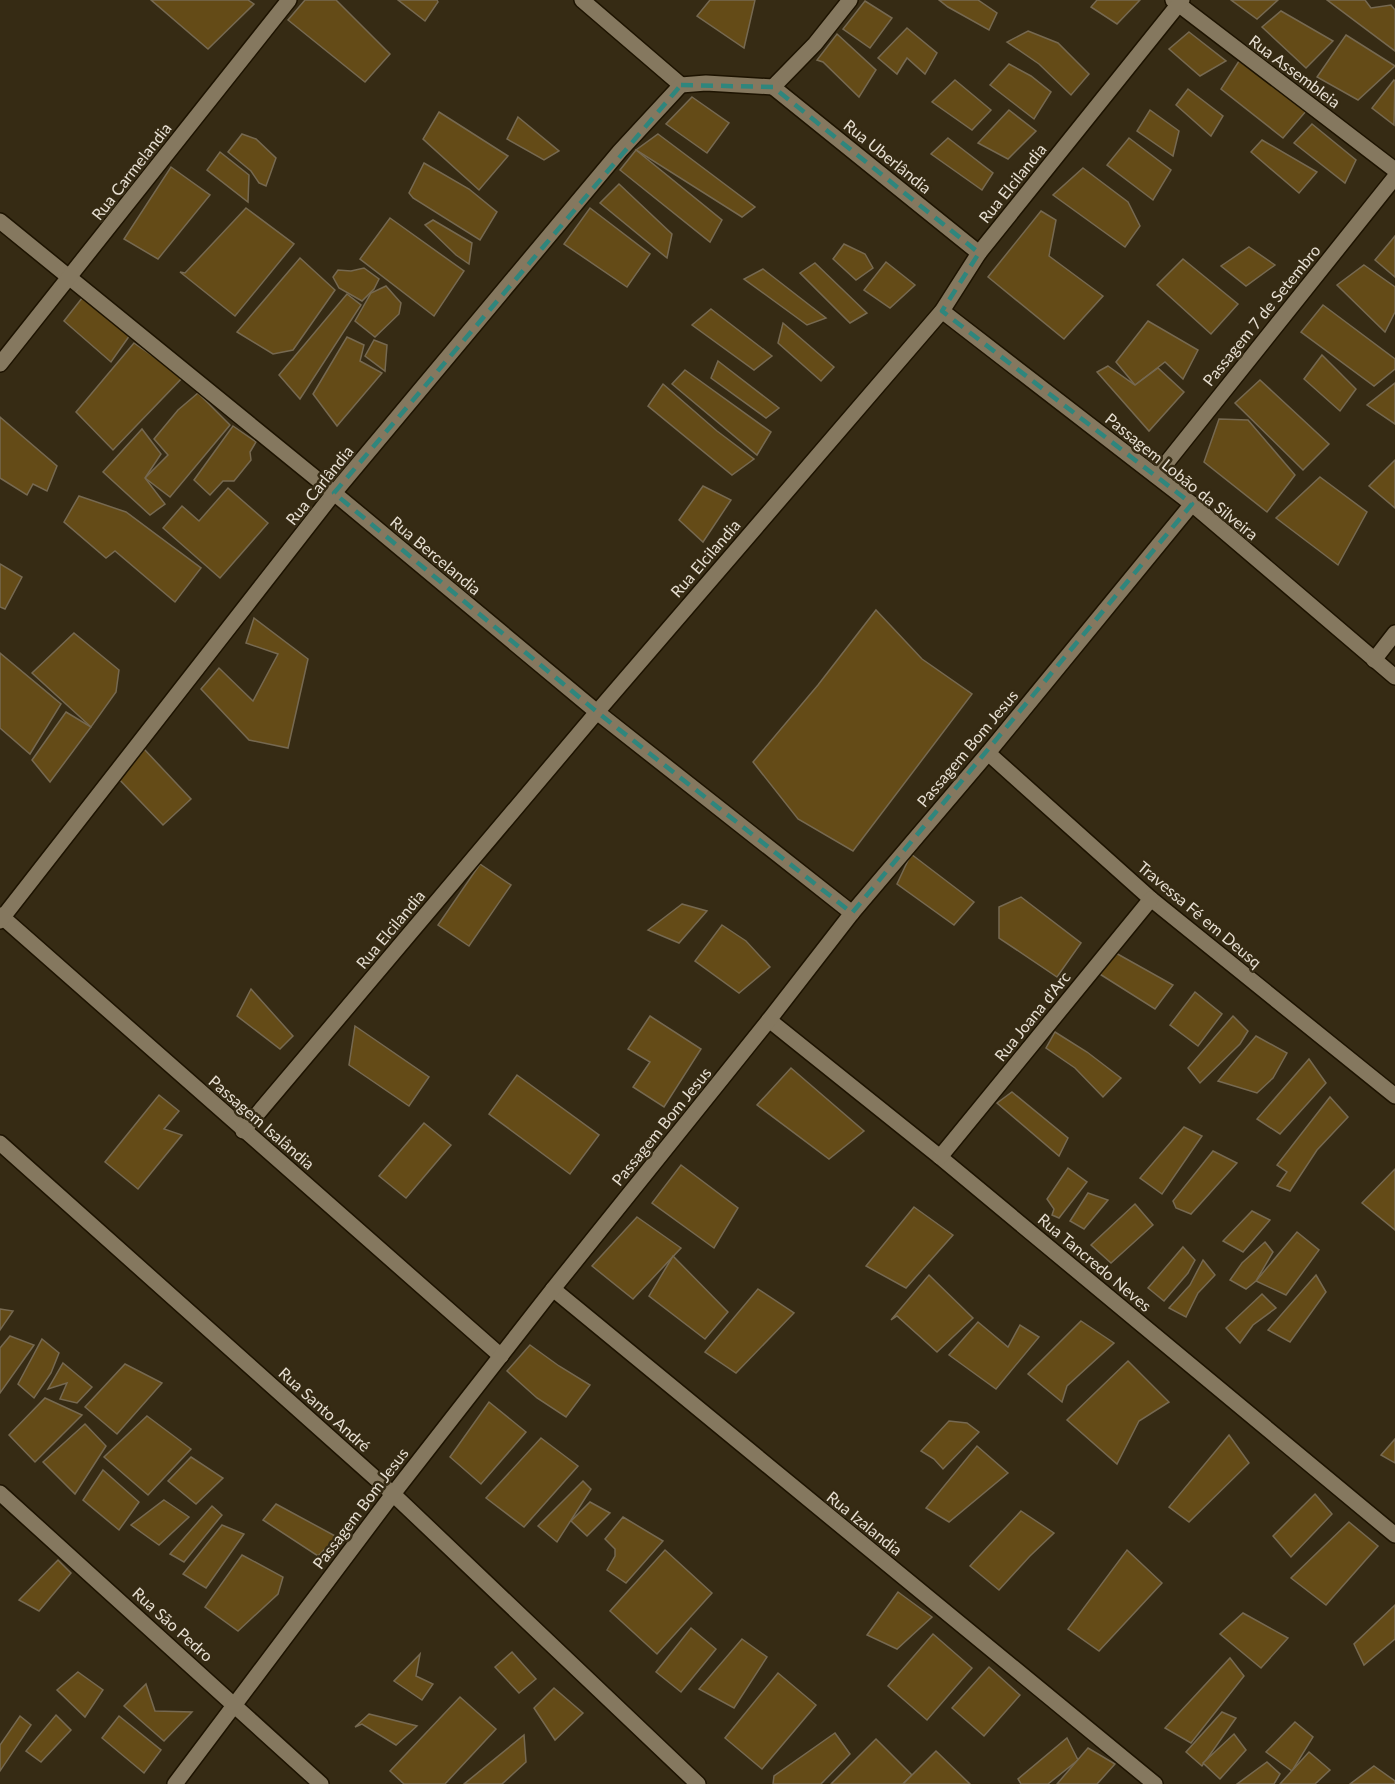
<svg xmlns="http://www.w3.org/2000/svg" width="1395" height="1784" font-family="Lato,sans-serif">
  <rect width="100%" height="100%" fill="#362b14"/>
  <g fill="#644b17" stroke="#766951" stroke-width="1.5">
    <path d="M 151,0 L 248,0 L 254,4 L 208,49 Z"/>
    <path d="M 305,0 L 336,0 L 390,54 L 365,82 L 288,20 Z"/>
    <path d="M 398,0 L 437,0 L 438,2 L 425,21 Z"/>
    <path d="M 710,0 L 755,0 L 744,48 L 697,16 Z"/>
    <path d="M 939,0 L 978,0 L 997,13 L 989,30 L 948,7 Z"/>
    <path d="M 1097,0 L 1140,0 L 1117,24 L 1091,7 Z"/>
    <path d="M 1231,0 L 1278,0 L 1257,19 Z"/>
    <path d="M 1327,0 L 1365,0 L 1371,8 L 1391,5 L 1395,10 L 1395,51 Z"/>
    <path d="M 865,1 L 892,18 L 870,48 L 843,29 Z"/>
    <path d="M 1281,11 L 1333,41 L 1306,68 L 1262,27 Z"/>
    <path d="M 907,28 L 937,53 L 925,74 L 907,58 L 897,74 L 878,58 Z"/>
    <path d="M 1028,31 L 1058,43 L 1089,74 L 1071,95 L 1039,64 L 1007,42 Z"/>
    <path d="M 1189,32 L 1226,61 L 1200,76 L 1169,49 Z"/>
    <path d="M 837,34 L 876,70 L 859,97 L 823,62 L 817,60 Z"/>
    <path d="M 1346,35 L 1395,66 L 1358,100 L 1317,77 Z"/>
    <path d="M 1239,61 L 1307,110 L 1283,138 L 1221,89 Z"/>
    <path d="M 1009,64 L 1031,76 L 1051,92 L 1034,119 L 990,85 Z"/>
    <path d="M 955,80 L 991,110 L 972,130 L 932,102 Z"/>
    <path d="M 1394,80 L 1395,81 L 1394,125 L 1372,108 Z"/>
    <path d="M 1188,89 L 1223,116 L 1211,136 L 1176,105 Z"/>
    <path d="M 692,97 L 729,123 L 707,153 L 666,124 Z"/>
    <path d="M 1009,110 L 1036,131 L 1008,159 L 978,143 Z"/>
    <path d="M 1150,110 L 1179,131 L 1173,156 L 1137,131 Z"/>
    <path d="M 439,112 L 508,156 L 479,190 L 423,139 Z"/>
    <path d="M 518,117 L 559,151 L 544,160 L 507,139 Z"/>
    <path d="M 1312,124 L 1356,160 L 1345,183 L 1294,143 Z"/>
    <path d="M 242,134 L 256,139 L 276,158 L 266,186 L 259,183 L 251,171 L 228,152 Z"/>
    <path d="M 658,134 L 755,207 L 742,217 L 636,150 Z"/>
    <path d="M 948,138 L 993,173 L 982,190 L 931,154 Z"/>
    <path d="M 1129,138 L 1171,170 L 1153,200 L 1107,165 Z"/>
    <path d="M 1262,140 L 1317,172 L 1299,193 L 1251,152 Z"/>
    <path d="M 636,150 L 722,220 L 710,242 L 620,170 Z"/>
    <path d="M 220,152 L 249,175 L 248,202 L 207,170 Z"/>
    <path d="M 424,163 L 469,189 L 497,212 L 480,240 L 413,198 L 409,193 Z"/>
    <path d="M 171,167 L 210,195 L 158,259 L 124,239 Z"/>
    <path d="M 1083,168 L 1128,202 L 1140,226 L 1125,247 L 1053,195 Z"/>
    <path d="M 619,184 L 672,234 L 667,258 L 600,203 Z"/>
    <path d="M 246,208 L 294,244 L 235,316 L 180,272 L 185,273 Z"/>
    <path d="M 590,208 L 650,254 L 627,287 L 564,244 Z"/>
    <path d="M 1041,211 L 1056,220 L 1049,256 L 1103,296 L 1064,339 L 988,277 Z"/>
    <path d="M 390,218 L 464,271 L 434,316 L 360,259 Z"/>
    <path d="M 433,220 L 472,243 L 469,264 L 456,255 L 425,225 Z"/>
    <path d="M 1395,236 L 1395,277 L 1375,260 Z"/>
    <path d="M 844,244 L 865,254 L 873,268 L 856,280 L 833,259 Z"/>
    <path d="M 1249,247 L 1275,265 L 1246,286 L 1221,266 Z"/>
    <path d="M 300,258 L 335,290 L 293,350 L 273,354 L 237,332 Z"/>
    <path d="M 1183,259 L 1238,304 L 1211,334 L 1157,285 Z"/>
    <path d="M 886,262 L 915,285 L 890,308 L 864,290 Z"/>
    <path d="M 815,263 L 867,313 L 850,323 L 800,273 Z"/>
    <path d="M 1364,265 L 1395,287 L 1395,312 L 1385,332 L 1337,285 Z"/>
    <path d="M 364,268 L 379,279 L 374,289 L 362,301 L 339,288 L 333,277 L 338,270 L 351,271 Z"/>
    <path d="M 763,269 L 826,318 L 807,325 L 744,279 Z"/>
    <path d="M 386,286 L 401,303 L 399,314 L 375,337 L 355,321 L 371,293 Z"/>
    <path d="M 86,293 L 130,335 L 111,362 L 64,321 Z"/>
    <path d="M 347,294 L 361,305 L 300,399 L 279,375 Z"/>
    <path d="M 1323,305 L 1395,359 L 1395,369 L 1374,386 L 1301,332 Z"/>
    <path d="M 711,309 L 772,356 L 754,370 L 692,325 Z"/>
    <path d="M 1148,321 L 1198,350 L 1183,379 L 1165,362 L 1135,385 L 1116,362 Z"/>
    <path d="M 783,323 L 834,367 L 821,381 L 778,343 Z"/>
    <path d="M 347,337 L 364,345 L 360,361 L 382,373 L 337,426 L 313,394 Z"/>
    <path d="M 374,340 L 387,345 L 385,371 L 365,356 Z"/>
    <path d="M 134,343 L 183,377 L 113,450 L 76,412 Z"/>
    <path d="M 1322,355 L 1356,389 L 1340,411 L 1304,379 Z"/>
    <path d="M 718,361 L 779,408 L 766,418 L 711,378 Z"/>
    <path d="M 1108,366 L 1135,385 L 1158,368 L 1184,392 L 1149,431 L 1097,372 Z"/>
    <path d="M 685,370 L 771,432 L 757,455 L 672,384 Z"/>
    <path d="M 1260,380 L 1329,444 L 1303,470 L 1235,403 Z"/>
    <path d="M 1395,383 L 1395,424 L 1367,405 Z"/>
    <path d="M 663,384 L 717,431 L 754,459 L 732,475 L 648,406 Z"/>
    <path d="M 198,393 L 230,425 L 170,497 L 145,478 L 168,455 L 154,439 L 178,410 Z"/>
    <path d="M 0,417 L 57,466 L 47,491 L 33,484 L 27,495 L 0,478 Z"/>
    <path d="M 1219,419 L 1248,420 L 1295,475 L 1267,512 L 1204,462 Z"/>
    <path d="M 233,426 L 256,442 L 250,452 L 251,460 L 234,481 L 223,481 L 210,495 L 194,480 Z"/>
    <path d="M 142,429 L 161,454 L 145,478 L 165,504 L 150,515 L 103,472 Z"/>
    <path d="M 1395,460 L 1395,508 L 1369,486 Z"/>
    <path d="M 1320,477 L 1367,512 L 1338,565 L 1276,518 Z"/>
    <path d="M 703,486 L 731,500 L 703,542 L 679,520 Z"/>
    <path d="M 228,488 L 268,523 L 220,578 L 163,528 L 182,506 L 199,521 Z"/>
    <path d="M 79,496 L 126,512 L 201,568 L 175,602 L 115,551 L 106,558 L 64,522 Z"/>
    <path d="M 0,564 L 22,577 L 5,609 L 0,607 Z"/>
    <path d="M 876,610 L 922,659 L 972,694 L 853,851 L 798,819 L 753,762 L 818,685 Z"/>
    <path d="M 254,618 L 308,659 L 288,748 L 249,740 L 201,689 L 219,668 L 253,701 L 278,654 L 246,643 Z"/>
    <path d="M 74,633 L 119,670 L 116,692 L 91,727 L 32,673 Z"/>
    <path d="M 0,653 L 61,704 L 30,754 L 0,728 Z"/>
    <path d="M 66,712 L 91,727 L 50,782 L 32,760 Z"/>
    <path d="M 144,749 L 191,799 L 163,825 L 115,775 Z"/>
    <path d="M 911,854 L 974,902 L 954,925 L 897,884 Z"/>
    <path d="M 480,864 L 511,885 L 469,946 L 438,925 Z"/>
    <path d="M 1021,897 L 1081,943 L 1057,977 L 999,938 L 999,907 Z"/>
    <path d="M 682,904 L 707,911 L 679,943 L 648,930 Z"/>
    <path d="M 722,925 L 746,941 L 770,967 L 739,993 L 695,961 Z"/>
    <path d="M 1114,952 L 1173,985 L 1155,1009 L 1095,971 Z"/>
    <path d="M 251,989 L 293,1036 L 280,1049 L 237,1016 Z"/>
    <path d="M 1195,992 L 1222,1014 L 1198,1046 L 1170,1025 Z"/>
    <path d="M 650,1016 L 701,1049 L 664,1107 L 633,1087 L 650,1062 L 628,1049 Z"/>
    <path d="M 1233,1016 L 1248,1031 L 1240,1044 L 1200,1083 L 1188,1068 Z"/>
    <path d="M 355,1026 L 429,1077 L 409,1106 L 349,1065 Z"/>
    <path d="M 1055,1032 L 1087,1052 L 1121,1078 L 1103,1097 L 1075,1068 L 1046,1048 Z"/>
    <path d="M 1256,1036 L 1287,1053 L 1273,1078 L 1257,1093 L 1218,1081 Z"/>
    <path d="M 1309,1059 L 1326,1083 L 1280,1134 L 1257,1119 Z"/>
    <path d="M 791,1068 L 864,1131 L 829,1159 L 757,1105 Z"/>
    <path d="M 517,1075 L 599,1135 L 570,1174 L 489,1114 Z"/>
    <path d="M 1012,1092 L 1068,1138 L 1059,1156 L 997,1103 Z"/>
    <path d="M 159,1095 L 179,1111 L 164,1129 L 182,1135 L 138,1189 L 105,1162 Z"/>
    <path d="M 1330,1097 L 1348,1117 L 1317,1150 L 1290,1191 L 1277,1186 L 1287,1172 L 1277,1165 Z"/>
    <path d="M 424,1123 L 451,1145 L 406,1198 L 379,1176 Z"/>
    <path d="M 1184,1127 L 1202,1136 L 1162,1194 L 1140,1178 Z"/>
    <path d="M 1213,1151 L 1237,1163 L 1191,1214 L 1176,1208 L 1173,1201 Z"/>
    <path d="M 681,1165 L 738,1208 L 714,1248 L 652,1203 Z"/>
    <path d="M 1068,1168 L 1087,1182 L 1059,1218 L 1052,1215 L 1054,1209 L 1047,1199 Z"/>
    <path d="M 1395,1169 L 1395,1230 L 1362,1203 Z"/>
    <path d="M 1088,1193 L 1108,1200 L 1084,1229 L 1070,1221 Z"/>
    <path d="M 1135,1204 L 1153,1225 L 1111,1263 L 1091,1245 Z"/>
    <path d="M 914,1207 L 953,1235 L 906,1288 L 866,1266 Z"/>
    <path d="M 1252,1211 L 1270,1220 L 1243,1252 L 1223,1241 Z"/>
    <path d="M 637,1217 L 681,1248 L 633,1299 L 592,1266 Z"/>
    <path d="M 1297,1232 L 1319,1250 L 1286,1295 L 1256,1281 Z"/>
    <path d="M 1265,1242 L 1273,1252 L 1256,1281 L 1246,1289 L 1230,1280 L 1242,1263 Z"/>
    <path d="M 1183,1247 L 1195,1260 L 1188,1273 L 1164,1301 L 1148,1288 Z"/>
    <path d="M 673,1256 L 728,1312 L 705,1339 L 649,1296 Z"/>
    <path d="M 1203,1260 L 1215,1275 L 1198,1293 L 1186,1317 L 1169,1308 L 1190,1285 Z"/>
    <path d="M 929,1275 L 973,1318 L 937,1352 L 897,1316 L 891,1320 Z"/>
    <path d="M 1316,1275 L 1326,1292 L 1290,1342 L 1268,1330 Z"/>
    <path d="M 758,1289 L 794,1313 L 736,1373 L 705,1352 Z"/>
    <path d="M 1262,1294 L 1276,1308 L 1253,1325 L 1240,1343 L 1226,1328 Z"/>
    <path d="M 0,1309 L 13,1311 L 0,1330 Z"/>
    <path d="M 1081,1321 L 1114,1343 L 1067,1386 L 1062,1402 L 1028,1374 Z"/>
    <path d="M 978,1322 L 1008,1347 L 1020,1325 L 1039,1337 L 996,1389 L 949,1355 Z"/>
    <path d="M 10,1336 L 34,1345 L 0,1393 L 0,1348 Z"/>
    <path d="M 42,1339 L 59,1353 L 51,1373 L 34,1398 L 18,1384 Z"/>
    <path d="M 530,1345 L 559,1366 L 590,1385 L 566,1417 L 537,1398 L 507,1371 Z"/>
    <path d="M 1128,1361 L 1169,1402 L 1139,1421 L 1117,1464 L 1067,1420 Z"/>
    <path d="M 63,1363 L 92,1387 L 77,1403 L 60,1399 L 67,1383 L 48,1389 Z"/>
    <path d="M 125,1364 L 162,1383 L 117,1434 L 85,1407 Z"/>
    <path d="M 45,1398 L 82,1415 L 35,1462 L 9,1435 Z"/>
    <path d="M 489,1402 L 526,1432 L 481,1484 L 450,1457 Z"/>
    <path d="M 147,1416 L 191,1449 L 148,1495 L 104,1457 Z"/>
    <path d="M 949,1421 L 967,1423 L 979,1432 L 943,1469 L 934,1459 L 921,1451 Z"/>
    <path d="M 85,1424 L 106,1446 L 75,1494 L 43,1462 Z"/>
    <path d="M 1229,1435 L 1249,1463 L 1189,1522 L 1169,1507 Z"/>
    <path d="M 541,1438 L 578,1466 L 524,1527 L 486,1498 Z"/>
    <path d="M 1395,1439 L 1395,1463 L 1381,1455 Z"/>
    <path d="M 977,1446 L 1008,1473 L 949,1522 L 926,1508 Z"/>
    <path d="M 191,1457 L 223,1478 L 196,1504 L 168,1481 Z"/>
    <path d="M 103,1470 L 139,1502 L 119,1530 L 83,1500 Z"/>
    <path d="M 583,1481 L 591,1489 L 557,1542 L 538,1526 Z"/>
    <path d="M 1315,1494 L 1332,1514 L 1291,1557 L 1273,1536 Z"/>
    <path d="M 164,1500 L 189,1517 L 159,1545 L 131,1525 Z"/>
    <path d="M 590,1502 L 610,1513 L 587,1536 L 571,1521 Z"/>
    <path d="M 276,1504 L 337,1537 L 318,1556 L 263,1520 Z"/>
    <path d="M 212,1506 L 222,1515 L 184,1562 L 170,1554 Z"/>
    <path d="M 1021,1511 L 1054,1533 L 1030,1556 L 999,1590 L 970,1566 Z"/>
    <path d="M 623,1517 L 663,1541 L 626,1583 L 607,1570 L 615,1556 L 615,1549 L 605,1539 Z"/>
    <path d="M 1349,1522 L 1378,1546 L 1326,1605 L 1291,1578 Z"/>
    <path d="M 222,1525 L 244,1534 L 206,1588 L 183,1574 Z"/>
    <path d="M 665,1550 L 712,1593 L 657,1654 L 610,1611 Z"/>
    <path d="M 1127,1550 L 1162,1583 L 1099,1651 L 1068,1629 Z"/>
    <path d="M 242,1555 L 283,1577 L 278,1594 L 238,1631 L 205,1607 Z"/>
    <path d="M 58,1560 L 71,1573 L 39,1611 L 19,1600 Z"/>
    <path d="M 898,1592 L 932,1617 L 897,1649 L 867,1635 Z"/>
    <path d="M 1395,1605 L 1395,1639 L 1364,1665 L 1354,1644 Z"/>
    <path d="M 1243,1613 L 1288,1638 L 1261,1668 L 1220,1634 Z"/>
    <path d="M 691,1628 L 716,1649 L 681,1692 L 656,1672 Z"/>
    <path d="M 933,1634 L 972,1668 L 927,1720 L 888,1686 Z"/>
    <path d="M 742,1639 L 767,1657 L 734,1708 L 699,1689 Z"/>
    <path d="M 512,1652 L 536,1679 L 519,1693 L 495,1667 Z"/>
    <path d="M 420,1654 L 416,1676 L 433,1684 L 422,1700 L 394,1681 Z"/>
    <path d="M 1230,1658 L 1244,1676 L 1191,1743 L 1165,1728 Z"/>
    <path d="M 989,1667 L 1020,1695 L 984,1736 L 952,1708 Z"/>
    <path d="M 78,1672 L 103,1690 L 85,1717 L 57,1690 Z"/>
    <path d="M 778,1673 L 816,1705 L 762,1769 L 725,1738 Z"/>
    <path d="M 146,1684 L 155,1711 L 192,1712 L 164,1741 L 124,1706 Z"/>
    <path d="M 554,1688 L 583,1713 L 555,1740 L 534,1708 Z"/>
    <path d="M 460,1697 L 496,1729 L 445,1784 L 404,1784 L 390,1771 Z"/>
    <path d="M 1222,1712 L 1236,1718 L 1202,1766 L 1186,1752 Z"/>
    <path d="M 369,1714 L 417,1726 L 396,1745 L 362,1724 L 355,1727 Z"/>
    <path d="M 56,1715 L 71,1730 L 41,1762 L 26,1751 Z"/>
    <path d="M 20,1716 L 31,1725 L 0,1771 L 0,1745 Z"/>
    <path d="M 119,1716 L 161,1750 L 144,1773 L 102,1738 Z"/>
    <path d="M 1295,1722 L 1313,1737 L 1292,1771 L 1266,1752 Z"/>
    <path d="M 835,1733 L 850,1754 L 821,1784 L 773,1784 L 774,1776 Z"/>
    <path d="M 1234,1734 L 1246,1750 L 1220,1779 L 1203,1763 Z"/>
    <path d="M 524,1735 L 526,1762 L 502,1784 L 464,1784 Z"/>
    <path d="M 1067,1738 L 1078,1760 L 1048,1784 L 1021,1784 L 1018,1779 Z"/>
    <path d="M 876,1739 L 912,1775 L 903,1784 L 831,1784 Z"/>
    <path d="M 1088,1748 L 1115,1764 L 1097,1784 L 1057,1784 Z"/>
    <path d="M 936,1751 L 970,1784 L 903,1784 Z"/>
    <path d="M 1309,1752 L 1330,1770 L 1315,1784 L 1280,1784 Z"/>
    <path d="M 1267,1762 L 1280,1774 L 1274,1784 L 1237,1784 Z"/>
    <path d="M 1374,1766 L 1395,1781 L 1395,1784 L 1350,1784 Z"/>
  </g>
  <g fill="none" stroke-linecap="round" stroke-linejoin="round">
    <g stroke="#1d1300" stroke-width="18">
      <g id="minor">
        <path d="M 582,0 L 681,85"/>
        <path d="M 1173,0 L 1395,170"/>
        <path d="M 681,85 L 706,83 L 773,87 L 815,44 L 850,0"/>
        <path d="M 773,87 L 979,253"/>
        <path d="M 0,221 L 334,493 L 597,712 L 852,913"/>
        <path d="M 942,311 L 1192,504 L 1395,677"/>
        <path d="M 0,364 L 289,0"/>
        <path d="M 1156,476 L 1395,177"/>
        <path d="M 1374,660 L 1395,633"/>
        <path d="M 988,753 L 1151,899 L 1395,1096"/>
        <path d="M 0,915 L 501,1356"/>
        <path d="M 0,921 L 334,493 L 620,151 L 681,85"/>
        <path d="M 769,1020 L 940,1157 L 1395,1535"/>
        <path d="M 243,1131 L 597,712 L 942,311 L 979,253 L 1182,0"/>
        <path d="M 0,1143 L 393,1494 L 698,1784"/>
        <path d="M 940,1157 L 1151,899"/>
        <path d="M 553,1289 L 1155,1784"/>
        <path d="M 0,1493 L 321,1784"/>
        <path d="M 175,1784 L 393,1494 L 553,1289 L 769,1020 L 852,913 L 988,753 L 1192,504"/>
      </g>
    </g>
    <use href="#minor" stroke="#85785f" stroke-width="15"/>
  </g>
  <path fill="none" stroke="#2f867d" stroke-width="4.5" stroke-dasharray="12 8" stroke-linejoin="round" d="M 681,85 L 773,87 L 979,253 L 942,311 L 1192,504 L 852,913 L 597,712 L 334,493 Z"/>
  <g text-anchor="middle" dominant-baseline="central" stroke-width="5" stroke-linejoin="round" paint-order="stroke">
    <g font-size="16" fill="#e7dfd2" stroke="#362b14">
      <text transform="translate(1295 71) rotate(37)">Rua Assembleia</text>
      <text transform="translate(888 156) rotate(39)">Rua Uberlândia</text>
      <text transform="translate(131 171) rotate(-52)">Rua Carmelandia</text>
      <text transform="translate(1012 183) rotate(-51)">Rua Elcilandia</text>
      <text transform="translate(1261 315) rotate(-51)">Passagem 7 de Setembro</text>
      <text transform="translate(1182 476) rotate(39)">Passagem Lobão da Silveira</text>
      <text transform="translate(319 485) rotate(-51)">Rua Carlândia</text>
      <text transform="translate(436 555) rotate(40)">Rua Bercelandia</text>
      <text transform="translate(705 558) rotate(-49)">Rua Elcilandia</text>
      <text transform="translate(967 748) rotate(-50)">Passagem Bom Jesus</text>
      <text transform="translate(1200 914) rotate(40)">Travessa Fé em Deusq</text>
      <text transform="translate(390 929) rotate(-50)">Rua Elcilandia</text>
      <text transform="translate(1032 1016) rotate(-51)">Rua Joana d'Arc</text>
      <text transform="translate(262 1122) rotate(41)">Passagem Isalândia</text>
      <text transform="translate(661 1126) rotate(-51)">Passagem Bom Jesus</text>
      <text transform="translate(1095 1262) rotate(40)">Rua Tancredo Neves</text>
      <text transform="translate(325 1409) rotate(42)">Rua Santo André</text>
      <text transform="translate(360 1508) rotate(-53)">Passagem Bom Jesus</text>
      <text transform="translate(865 1523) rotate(39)">Rua Izalandia</text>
      <text transform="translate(173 1624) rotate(42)">Rua São Pedro</text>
    </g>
  </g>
</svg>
